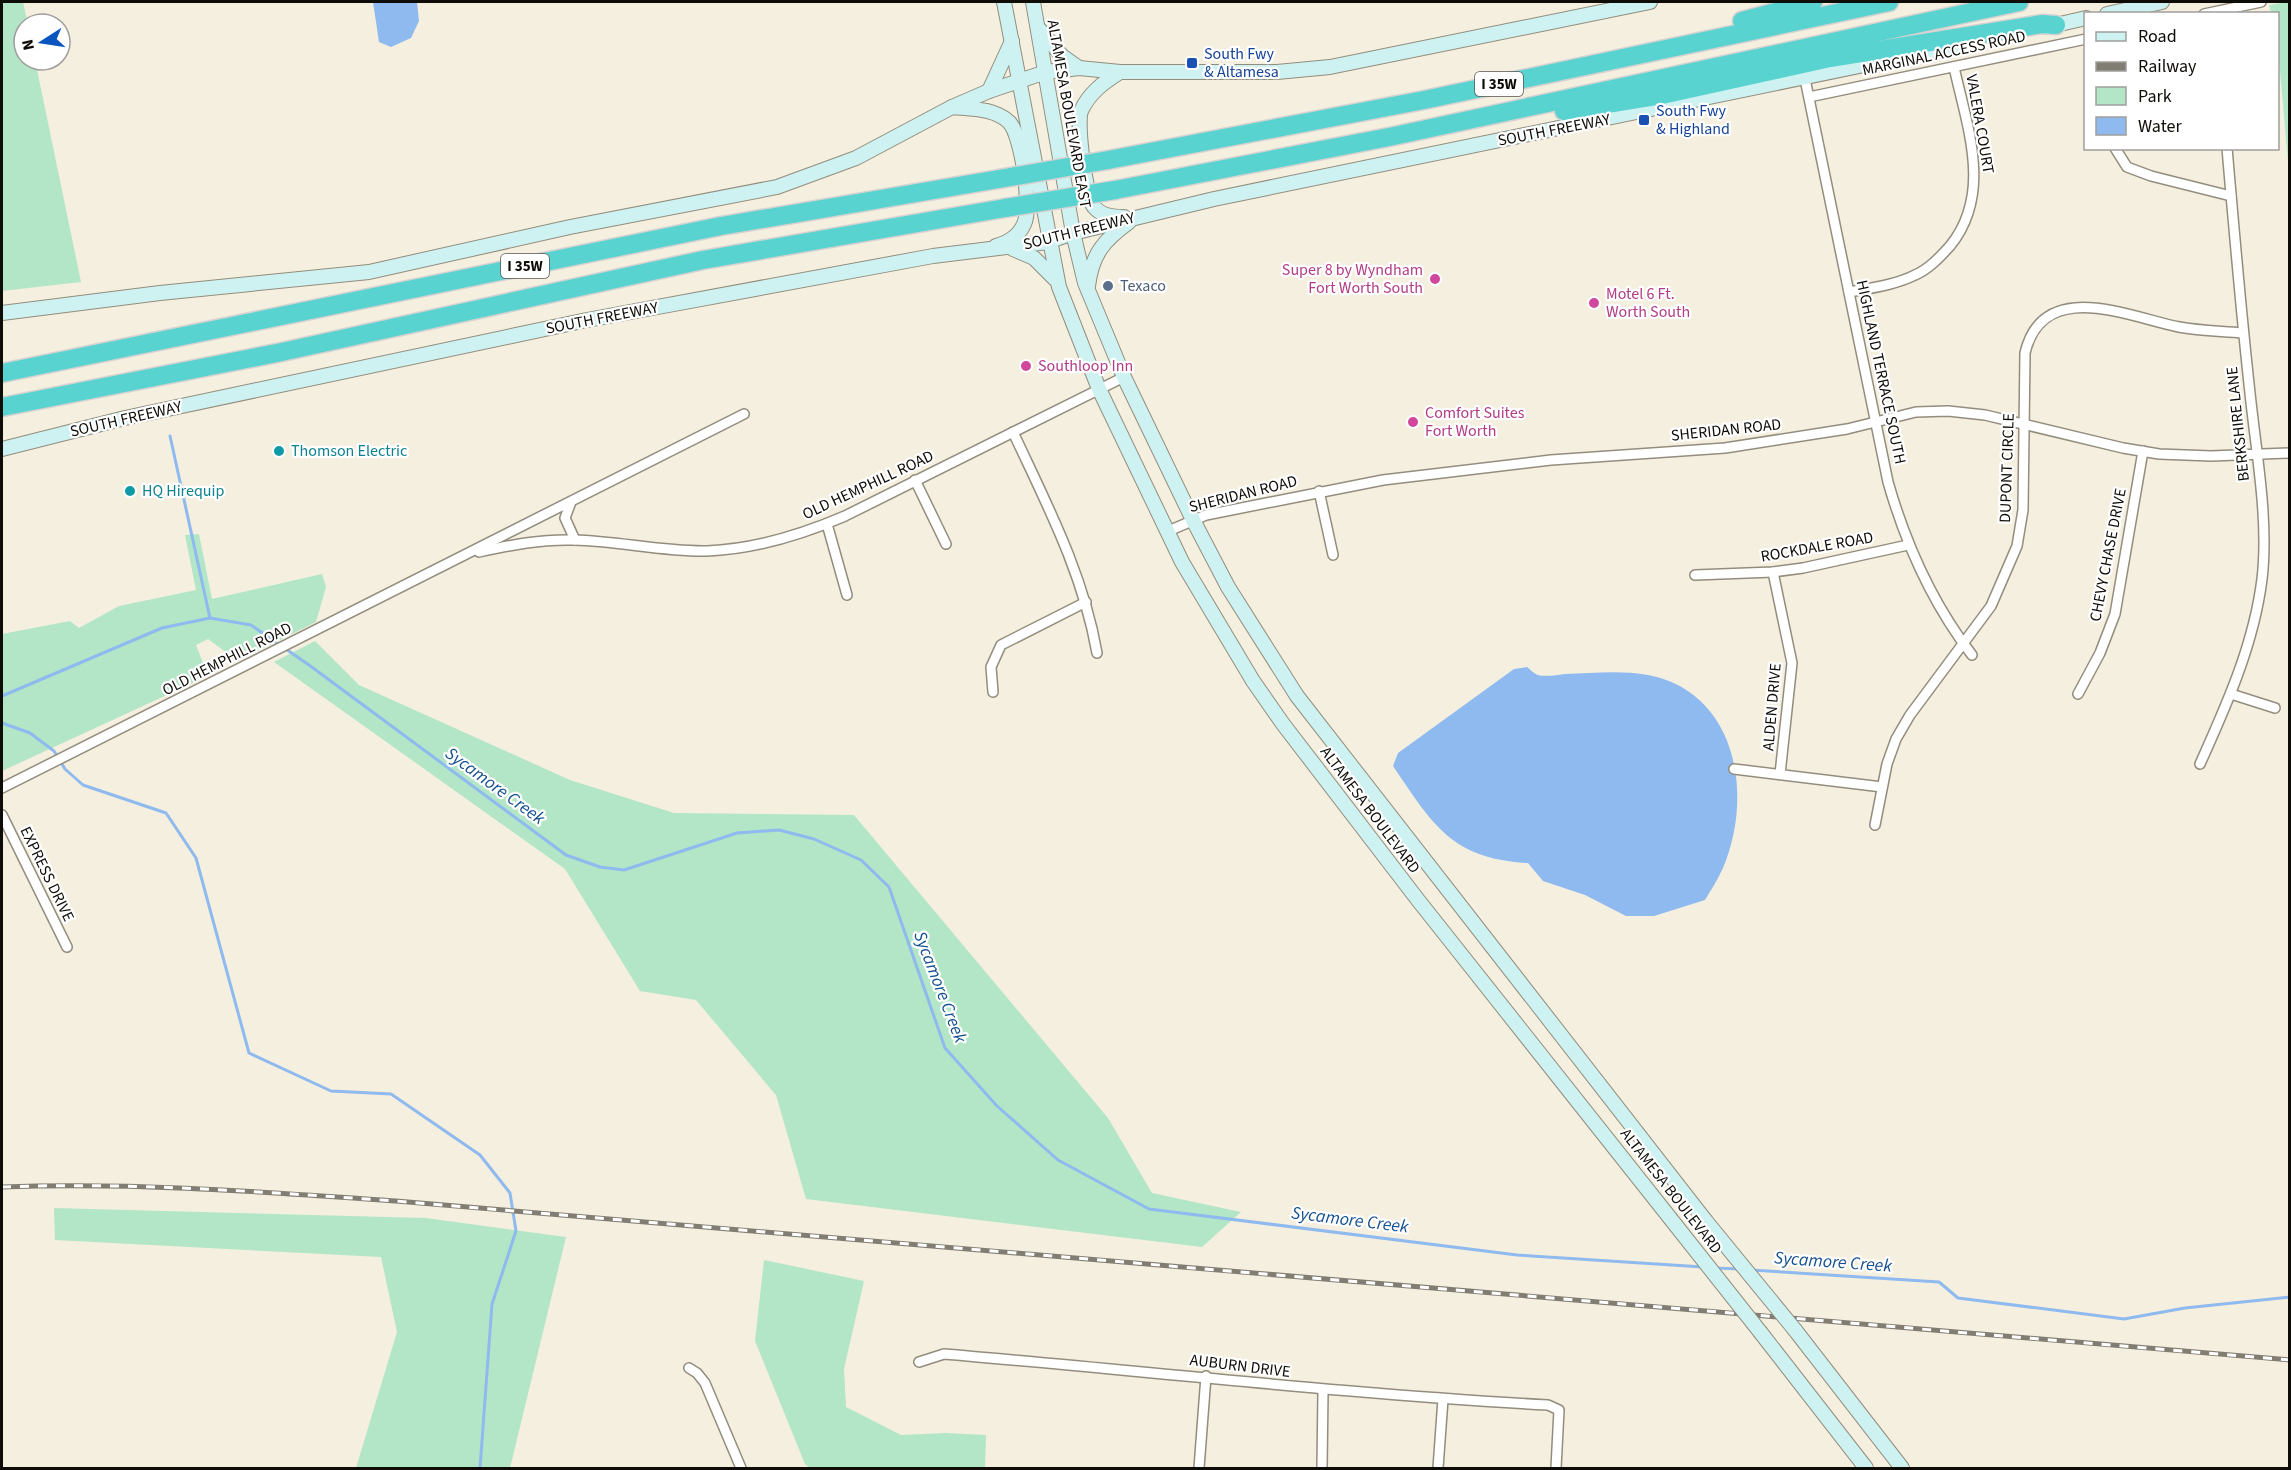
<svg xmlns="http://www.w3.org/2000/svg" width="2291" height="1470" font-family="'Source Sans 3',sans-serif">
  <rect width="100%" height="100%" fill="#f5efdf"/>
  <g fill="#b2e6c6">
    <path d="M 2,2 L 23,2 L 28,24 L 24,24 L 24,60 L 35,60 L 81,282 L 2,291 Z"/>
    <path d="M 2290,2 L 2290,173 L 2289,173 L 2278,48 L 2278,14 L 2271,13 L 2269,5 Z"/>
    <path d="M 199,534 L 212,599 L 322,574 L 326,587 L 316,622 L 238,661 L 208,639 L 196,645 L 208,676 L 2,771 L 2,634 L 70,621 L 79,628 L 119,606 L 196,590 L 185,535 Z"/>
    <path d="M 315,641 L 359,685 L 570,780 L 674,813 L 854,815 L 1108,1118 L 1152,1193 L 1241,1212 L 1202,1247 L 806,1199 L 776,1095 L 696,1000 L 640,991 L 565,869 L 274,662 Z"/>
    <path d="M 54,1208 L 426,1218 L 566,1237 L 510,1468 L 356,1468 L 397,1332 L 381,1257 L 55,1240 Z"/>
    <path d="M 764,1260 L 864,1281 L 844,1369 L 846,1407 L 901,1435 L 945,1433 L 986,1435 L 985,1468 L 810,1468 L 805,1464 L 755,1341 Z"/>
  </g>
  <g fill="#8ebaef">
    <path d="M 373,2 L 417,2 L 419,21 L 411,38 L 391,47 L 379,42 Z"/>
    <path d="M 1527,667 C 1530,669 1534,674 1538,675 C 1545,677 1558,675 1565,674 C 1593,673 1621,670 1648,675 C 1737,692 1754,795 1723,868 C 1718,879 1711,890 1705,900 L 1654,916 L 1626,916 L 1585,895 L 1543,881 L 1528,863 C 1452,859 1433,825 1393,766 L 1398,753 L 1514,669 Z"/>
  </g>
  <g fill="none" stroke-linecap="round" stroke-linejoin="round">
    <g stroke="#8ebaef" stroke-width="3">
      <path d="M 170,436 L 210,618"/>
      <path d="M 2,696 L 162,628 L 210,618 L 251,625 L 309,665 L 566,855 L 600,867 L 624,870 L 737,833 L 779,830 L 814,839 L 861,860 L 889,887 L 945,1048 L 997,1106 L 1058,1160 L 1149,1209 L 1517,1255 L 1703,1267"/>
      <path d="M 2,723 L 30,733 L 54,751 L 65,769 L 83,785 L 166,813 L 196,858 L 249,1053 L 331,1091 L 391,1094 L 480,1155 L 510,1193 L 516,1231 L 492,1304 L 480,1468"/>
      <path d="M 1716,1268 L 1739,1269"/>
      <path d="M 1751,1270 L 1939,1282 L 1958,1298 L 2124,1319 L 2185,1308 L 2290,1297"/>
    </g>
    <g stroke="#938d7e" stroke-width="12">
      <g id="street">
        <path d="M 2204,14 L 2261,2"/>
        <path d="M 1805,79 L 1888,482 C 1906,545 1932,603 1972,655"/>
        <path d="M 1809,97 L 2086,39"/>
        <path d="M 2115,148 L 2127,167 L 2151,176 L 2231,196"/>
        <path d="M 1849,292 C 1871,288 1895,285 1915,275 C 1929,269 1940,257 1950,246 C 1993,193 1967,127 1954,67"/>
        <path d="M 1013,432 C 1047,505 1083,573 1097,653"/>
        <path d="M 915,480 L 946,544"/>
        <path d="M 1319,491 L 1333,555"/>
        <path d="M 571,502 L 565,518 L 575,540"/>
        <path d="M 827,524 L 847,595"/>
        <path d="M 1166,532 L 1206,515 L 1383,480 L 1551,460 L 1725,448 L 1847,429 L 1916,412 L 1948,411 L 1985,415 L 2123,448 L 2159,454 L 2211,456 L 2290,453"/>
        <path d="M 479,552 C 511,545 541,539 574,540 C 619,541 663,552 707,551 C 756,549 801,535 845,516 L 1124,377"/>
        <path d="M 1773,572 L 1792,663 L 1780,774"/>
        <path d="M 1695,575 L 1773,572 L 1803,568 L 1908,545"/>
        <path d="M 993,692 L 991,667 L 1001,645 L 1086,602"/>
        <path d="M 2078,694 L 2100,653 L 2115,614 L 2143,451"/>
        <path d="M 2231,694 L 2275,708"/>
        <path d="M 2200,764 C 2227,704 2254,644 2262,579 C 2269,520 2256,452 2250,393 C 2241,312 2234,230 2227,148"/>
        <path d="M 1734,769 L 1882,787"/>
        <path d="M 2,788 L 744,414"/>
        <path d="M 2,815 L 67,947"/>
        <path d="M 1875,825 L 1887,764 L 1896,739 L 1910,715 L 1991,606 L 2017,546 L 2023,510 L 2025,353 C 2043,277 2129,317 2179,327 C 2200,331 2222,331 2243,333"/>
        <path d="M 919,1362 L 944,1354 C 1146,1371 1346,1394 1548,1405 L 1559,1410 L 1556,1468"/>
        <path d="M 689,1368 L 697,1373 L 705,1383 L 741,1468"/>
        <path d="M 1199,1468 L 1206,1376"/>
        <path d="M 1322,1468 L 1323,1391"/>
        <path d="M 1438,1468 L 1443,1399"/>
      </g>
    </g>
    <g stroke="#938d7e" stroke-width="16">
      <g id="secondary">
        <path d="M 1004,2 L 1059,287 L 1099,389 L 1182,562 L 1253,681 L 1283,724 L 1418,900 L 1670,1218"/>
        <path d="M 1033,2 L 1073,233 L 1085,283 L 1124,377 L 1193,520 L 1228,587 L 1297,696 L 1705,1220"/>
        <path d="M 2107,14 L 2162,2"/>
        <path d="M 2047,27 L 2086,18"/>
        <path d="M 1040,30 L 1062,56 L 1079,68"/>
        <path d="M 1120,72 C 1104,82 1089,93 1081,111 C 1076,124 1086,197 1094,207 C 1102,216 1113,217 1124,217"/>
        <path d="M 989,91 L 1012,41"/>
        <path d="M 952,107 C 971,109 994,108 1009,122 C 1022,135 1032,208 1024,224 C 1019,236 1007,243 996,246"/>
        <path d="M 1013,249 L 1034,258 L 1055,279"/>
        <path d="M 1088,286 C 1092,254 1104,240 1129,222"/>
        <path d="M 2,313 L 160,293 L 369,272 L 570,227 L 777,187 L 856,158 L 952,107 L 989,91 L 1046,72 L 1079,68 L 1120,72 L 1277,72 L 1330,67 L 1650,2"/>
        <path d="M 2,449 L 125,418 L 587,320 L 933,256 L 1048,242 L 1073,233 L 1214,199 L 1961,45"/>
        <path d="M 1795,1330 L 1902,1468"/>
        <path d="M 1761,1333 L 1866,1468"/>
      </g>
    </g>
    <g stroke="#d4d3d2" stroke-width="21">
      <g id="highway">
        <path d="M 1742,21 L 1813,2"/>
        <path d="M 1564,111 L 1662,95 L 1830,58 L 2042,24 L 2056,25"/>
        <path d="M 1108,160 L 1424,100 L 1889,2"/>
        <path d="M 1115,190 L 1389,137 L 2019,2"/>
        <path d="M 2,373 L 721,226 L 999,179"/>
        <path d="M 2,407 L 277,353 L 703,260 L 1005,208"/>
      </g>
    </g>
    <use href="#street" stroke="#fff" stroke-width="9"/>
    <use href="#secondary" stroke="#cdf2f1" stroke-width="14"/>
    <use href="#highway" stroke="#58d3d0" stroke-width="18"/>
    <g stroke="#817d73" stroke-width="5">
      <path id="rail" d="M 2,1187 C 133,1182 264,1192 396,1201 L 2290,1360"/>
    </g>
    <use href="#rail" stroke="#fff" stroke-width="3" stroke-dasharray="9" stroke-linecap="butt"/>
    <g stroke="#938d7e" stroke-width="16" stroke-linecap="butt">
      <g id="secondary-bridge">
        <path d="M 1670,1218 L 1761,1333"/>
        <path d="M 1705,1220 L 1795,1330"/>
      </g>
    </g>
    <g stroke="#d4d3d2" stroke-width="21" stroke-linecap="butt">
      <g id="highway-bridge">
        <path d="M 999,179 L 1108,160"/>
        <path d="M 1005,208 L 1115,190"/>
      </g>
    </g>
    <use href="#secondary-bridge" stroke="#cdf2f1" stroke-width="14"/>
    <use href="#highway-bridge" stroke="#58d3d0" stroke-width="18"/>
  </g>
  <g fill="#1a4fb4" stroke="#fff" stroke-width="2">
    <rect x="1186" y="57" width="12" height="12" rx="3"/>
    <rect x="1638" y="114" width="12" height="12" rx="3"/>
  </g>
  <g fill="#d1479c" stroke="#fff" stroke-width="2">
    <circle cx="1435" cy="279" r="6"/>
    <circle cx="1594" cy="303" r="6"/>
    <circle cx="1026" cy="366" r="6"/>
    <circle cx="1413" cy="422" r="6"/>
  </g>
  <circle fill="#5c6f8a" stroke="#fff" stroke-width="2" cx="1108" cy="286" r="6"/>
  <g fill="#0f9aa8" stroke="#fff" stroke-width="2">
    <circle cx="279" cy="451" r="6"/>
    <circle cx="130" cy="491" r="6"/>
  </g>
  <g text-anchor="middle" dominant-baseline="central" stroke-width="4.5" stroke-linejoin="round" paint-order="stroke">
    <g fill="#fff" stroke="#565551" stroke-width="1.5">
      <rect x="1475" y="72" width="48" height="24" rx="4.5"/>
      <rect x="501" y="254" width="48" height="24" rx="4.5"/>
    </g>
    <g font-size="15" font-weight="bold" fill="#0e0c07">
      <text x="1499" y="84">I 35W</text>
      <text x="525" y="266">I 35W</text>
    </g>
    <g font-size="16" fill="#0e0c07" stroke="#fff">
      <text transform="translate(1944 53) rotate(-12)">MARGINAL ACCESS ROAD</text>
      <text transform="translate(1069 114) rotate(80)">ALTAMESA BOULEVARD EAST</text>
      <text transform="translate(1980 124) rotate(80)">VALERA COURT</text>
      <text transform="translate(1554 130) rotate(-11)">SOUTH FREEWAY</text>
      <text transform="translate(1079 231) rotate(-14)">SOUTH FREEWAY</text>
      <text transform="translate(602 318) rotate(-11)">SOUTH FREEWAY</text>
      <text transform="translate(1881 372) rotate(78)">HIGHLAND TERRACE SOUTH</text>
      <text transform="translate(126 419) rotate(-13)">SOUTH FREEWAY</text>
      <text transform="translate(2238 424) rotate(-96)">BERKSHIRE LANE</text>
      <text transform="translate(1726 430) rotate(-6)">SHERIDAN ROAD</text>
      <text transform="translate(2007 468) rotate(-88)">DUPONT CIRCLE</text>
      <text transform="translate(868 485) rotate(-25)">OLD HEMPHILL ROAD</text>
      <text transform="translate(1243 494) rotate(-14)">SHERIDAN ROAD</text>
      <text transform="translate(1817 547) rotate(-10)">ROCKDALE ROAD</text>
      <text transform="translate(2108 555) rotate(-79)">CHEVY CHASE DRIVE</text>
      <text transform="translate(227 659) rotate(-27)">OLD HEMPHILL ROAD</text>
      <text transform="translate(1772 707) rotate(-85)">ALDEN DRIVE</text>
      <text transform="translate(1370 810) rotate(53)">ALTAMESA BOULEVARD</text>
      <text transform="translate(47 874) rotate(64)">EXPRESS DRIVE</text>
      <text transform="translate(1671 1191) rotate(52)">ALTAMESA BOULEVARD</text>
      <text transform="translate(1240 1366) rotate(7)">AUBURN DRIVE</text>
    </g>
    <g font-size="16" fill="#164399" stroke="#fff" text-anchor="start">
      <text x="1204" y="54">South Fwy<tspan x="1204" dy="18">&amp; Altamesa</tspan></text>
      <text x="1656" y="111">South Fwy<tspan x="1656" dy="18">&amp; Highland</tspan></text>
    </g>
    <g font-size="16" fill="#b23c85" stroke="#fff" text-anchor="start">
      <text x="1423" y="270" text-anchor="end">Super 8 by Wyndham<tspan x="1423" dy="18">Fort Worth South</tspan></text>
      <text x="1606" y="294">Motel 6 Ft.<tspan x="1606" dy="18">Worth South</tspan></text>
      <text x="1038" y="366">Southloop Inn</text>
      <text x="1425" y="413">Comfort Suites<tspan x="1425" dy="18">Fort Worth</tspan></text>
    </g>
    <g font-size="16" fill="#4e5e75" stroke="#fff" text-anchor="start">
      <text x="1120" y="286">Texaco</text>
    </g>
    <g font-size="16" fill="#0d838f" stroke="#fff" text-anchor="start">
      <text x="291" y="451">Thomson Electric</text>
      <text x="142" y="491">HQ Hirequip</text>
    </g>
    <g font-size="18" font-style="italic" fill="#144f8f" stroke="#fff">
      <text transform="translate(495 786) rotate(36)">Sycamore Creek</text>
      <text transform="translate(940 987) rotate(69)">Sycamore Creek</text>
      <text transform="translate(1350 1220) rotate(7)">Sycamore Creek</text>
      <text transform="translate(1833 1262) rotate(4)">Sycamore Creek</text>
    </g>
  </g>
  <rect width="2291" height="1470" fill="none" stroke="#0e0c07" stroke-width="6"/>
  <rect x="2084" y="12" width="195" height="138" fill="#ffffff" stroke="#9f9e9c" stroke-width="1.5"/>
  <rect x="2096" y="32" width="30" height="9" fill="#cdf2f1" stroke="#9f9e9c" stroke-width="1.5"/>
  <text x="2138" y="42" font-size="18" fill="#0e0c07">Road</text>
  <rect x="2096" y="62" width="30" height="9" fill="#817d73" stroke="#9f9e9c" stroke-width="1.5"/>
  <text x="2138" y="72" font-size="18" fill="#0e0c07">Railway</text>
  <rect x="2096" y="87" width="30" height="18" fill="#b2e6c6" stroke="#9f9e9c" stroke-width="1.5"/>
  <text x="2138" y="102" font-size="18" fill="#0e0c07">Park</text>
  <rect x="2096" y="117" width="30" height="18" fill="#8ebaef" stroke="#9f9e9c" stroke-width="1.5"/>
  <text x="2138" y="132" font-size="18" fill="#0e0c07">Water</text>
  <g transform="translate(42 42) rotate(258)"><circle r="28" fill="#ffffff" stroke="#9f9e9c" stroke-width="1.5"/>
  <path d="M0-4.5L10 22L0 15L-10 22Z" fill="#0954be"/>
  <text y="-9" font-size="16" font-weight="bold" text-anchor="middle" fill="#0e0c07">N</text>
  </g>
</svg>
